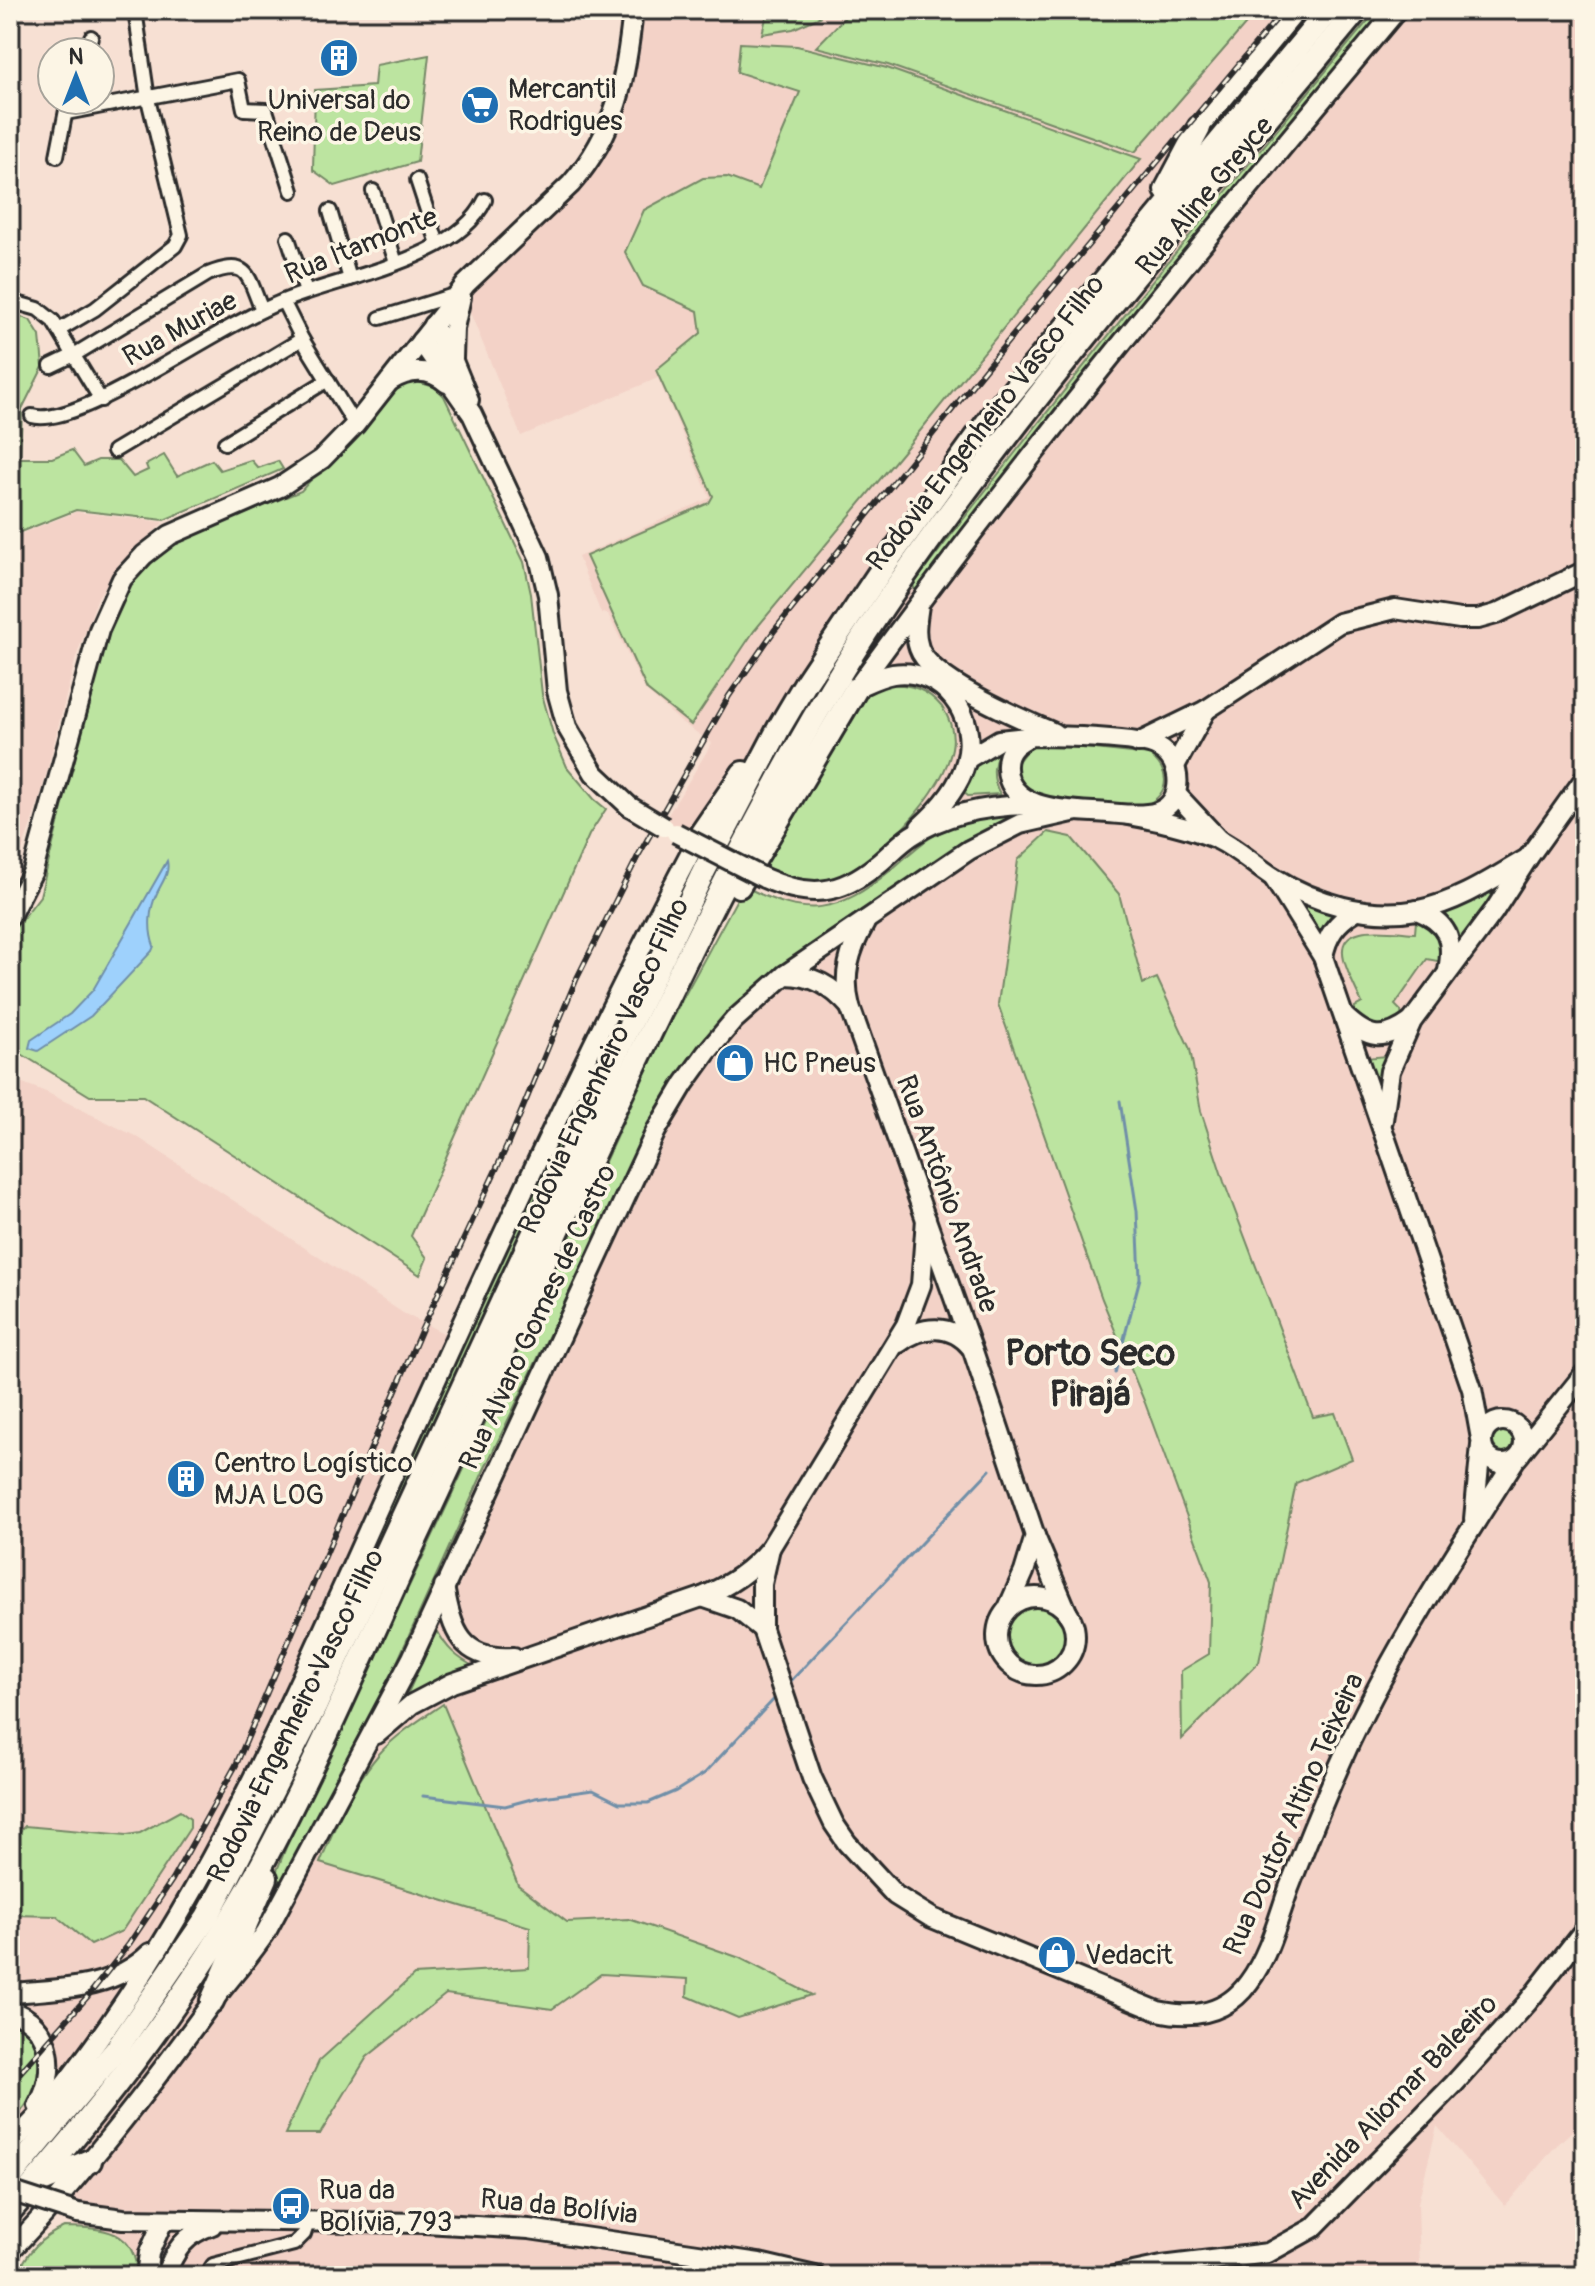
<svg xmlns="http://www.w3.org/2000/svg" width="1595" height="2286" font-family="Pangolin,sans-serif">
  <rect width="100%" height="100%" fill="#f7e0d3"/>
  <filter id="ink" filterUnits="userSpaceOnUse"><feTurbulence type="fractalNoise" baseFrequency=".0125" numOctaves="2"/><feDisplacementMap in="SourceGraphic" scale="16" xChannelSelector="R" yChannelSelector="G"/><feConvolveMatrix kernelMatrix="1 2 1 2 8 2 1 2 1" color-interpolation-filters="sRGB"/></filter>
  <g filter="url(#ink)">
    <g fill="#f3d2c7">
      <path d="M 641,10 L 1585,10 L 1585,2137 L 1572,2131 L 1554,2148 L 1505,2206 L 1437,2126 L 1418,2203 L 1420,2276 L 21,2276 L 73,2223 L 83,2205 L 10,2181 L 10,1078 L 46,1092 L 139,1138 L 403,1313 L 548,1385 L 680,1108 L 726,1043 L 809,948 L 779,903 L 788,883 L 665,820 L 712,743 L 681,722 L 645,690 L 608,614 L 601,613 L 578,557 L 710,498 L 658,378 L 521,436 L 467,305 L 468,296 L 588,180 L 620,129 Z"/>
      <path d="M 76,512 L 164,522 L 120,563 L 98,597 L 76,657 L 41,794 L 23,848 L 10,874 L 10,538 Z"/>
    </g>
    <g fill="#bce4a0" stroke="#748866" stroke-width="2">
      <path d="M 768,10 L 812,10 L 820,17 L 793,29 L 762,34 Z"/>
      <path d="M 852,10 L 1258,10 L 1135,152 L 888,65 L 816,47 Z"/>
      <path d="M 1377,10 L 1390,10 L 1076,386 L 922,589 L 915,591 L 913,585 C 1062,388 1219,199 1377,10 Z"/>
      <path d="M 740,43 L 797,46 L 887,68 L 1141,159 L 911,442 L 754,631 L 691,725 L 647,690 L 586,556 L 709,503 L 713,496 L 656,370 L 701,333 L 698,311 L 643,286 L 625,252 L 644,210 L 703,178 L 727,177 L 759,189 L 800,92 L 737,72 Z"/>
      <path d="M 429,55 L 417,162 L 335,186 L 313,170 L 315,90 L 374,86 L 376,65 Z"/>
      <path d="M 10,313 L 30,320 L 40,336 L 43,367 L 22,409 L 20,458 L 52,458 L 72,450 L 84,466 L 98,460 L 119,460 L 133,477 L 148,470 L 146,465 L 164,455 L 177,476 L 212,460 L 220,470 L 251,460 L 258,468 L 278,461 L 283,469 L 164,520 L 76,510 L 10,536 Z"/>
      <path d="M 413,381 L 435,387 L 444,396 L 524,562 L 531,594 L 542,694 L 553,734 L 567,767 L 594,799 L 606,809 L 589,835 L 411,1236 L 427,1258 L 420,1275 L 143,1096 L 90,1096 L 10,1047 L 10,935 L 40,896 L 105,636 L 128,587 L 170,544 L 301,491 L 393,387 L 404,382 Z"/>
      <path d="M 888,684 C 911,684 927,689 942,707 C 950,719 955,733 952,748 C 943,799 852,895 795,884 C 783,881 768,870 757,864 L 860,698 Z"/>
      <path d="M 1039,743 L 1150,755 C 1176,777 1166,802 1134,808 L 1041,799 C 1024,791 1018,782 1017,763 L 1029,747 Z"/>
      <path d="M 1003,744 C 993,761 990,776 1000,794 L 968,796 L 962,791 L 972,764 Z"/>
      <path d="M 1019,814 C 977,835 939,861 899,886 C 827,932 754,977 700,1046 C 681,1070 666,1096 651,1123 L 484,1470 L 374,1713 L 246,1949 L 287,1845 L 452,1495 L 663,1035 L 744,886 C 806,919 838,914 891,870 C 904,859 916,847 930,838 C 958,821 988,817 1019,814 Z"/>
      <path d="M 1048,832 L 1071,837 L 1119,894 L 1143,984 L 1157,978 L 1190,1049 L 1201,1111 L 1224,1182 L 1313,1417 L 1335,1413 L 1352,1459 L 1296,1483 L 1259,1662 L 1182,1739 L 1181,1671 L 1209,1654 L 1211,1582 L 1145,1403 L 1102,1299 L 998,1004 L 1018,860 Z"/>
      <path d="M 707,839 L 647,950 L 650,957 L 580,1103 L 299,1717 L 244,1826 L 221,1864 L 207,1881 L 621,998 Z"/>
      <path d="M 1507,879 L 1462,943 L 1457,929 L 1443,910 Z"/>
      <path d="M 1295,893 L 1336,912 L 1319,933 Z"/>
      <path d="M 1421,919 L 1438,929 L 1443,962 L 1427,959 L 1395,1005 L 1401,1011 L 1402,1018 L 1394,1025 L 1372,1028 L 1354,1014 L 1355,1007 L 1362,1003 C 1356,989 1348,975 1344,960 C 1334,919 1393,932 1415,933 L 1416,921 Z"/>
      <path d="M 1386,1056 L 1379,1097 L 1365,1058 Z"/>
      <circle cx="1503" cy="1442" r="15"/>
      <circle cx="1036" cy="1636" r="32"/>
      <path d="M 437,1630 C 446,1648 457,1658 475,1667 L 405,1699 Z"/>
      <path d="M 443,1704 L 518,1885 L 567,1922 L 629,1919 L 740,1958 L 812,1995 L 738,2018 L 687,1996 L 688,1979 L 601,1974 L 552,2009 L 446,1994 L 367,2057 L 320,2134 L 285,2134 L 319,2061 L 414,1975 L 529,1968 L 530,1927 L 320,1863 C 335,1826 353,1784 379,1754 C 397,1734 421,1719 443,1704 Z"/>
      <path d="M 180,1811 L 190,1819 L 190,1828 L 122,1931 L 91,1945 L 56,1916 L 12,1915 L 10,1841 L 25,1826 L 127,1835 L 140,1833 Z"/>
      <path d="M 10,2018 C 37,2029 48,2061 36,2088 C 30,2102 20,2113 10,2124 Z"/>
      <path d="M 64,2227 C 104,2228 136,2229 137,2276 L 19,2276 C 23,2253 44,2236 64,2227 Z"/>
    </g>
    <path fill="#9ed1fc" stroke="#708fa8" stroke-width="2" d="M 167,861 C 170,873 162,882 157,893 C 149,909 148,930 154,946 L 152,951 L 91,1016 L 38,1051 L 29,1048 L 31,1040 L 70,1014 L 93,990 Z"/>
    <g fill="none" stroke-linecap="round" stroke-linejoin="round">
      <g stroke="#708fa8" stroke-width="3">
        <path d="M 1115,1373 L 1140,1278 L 1137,1211 L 1120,1101"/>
        <path d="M 789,1683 L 990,1470"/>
        <path d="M 423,1796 L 505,1806 L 535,1798 L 593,1790 L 619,1803 L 648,1803 L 676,1791 L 705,1773 L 776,1697"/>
      </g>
      <g stroke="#2b2b2b" stroke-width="18">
        <g id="street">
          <path d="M 86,52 L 91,37"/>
          <path d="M 66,113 L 238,80 L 244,109 L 266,110 L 292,191"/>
          <path d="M 57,156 L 68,100"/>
          <path d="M 417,180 L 438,244"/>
          <path d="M 373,191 L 396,263"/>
          <path d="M 330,211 L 350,279"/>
          <path d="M 288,238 L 306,292"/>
          <path d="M 10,301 L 38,309 L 53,321 L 101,400"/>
          <path d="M 283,301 L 302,339 L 355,425"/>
          <path d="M 380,318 L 457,294"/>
          <path d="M 59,330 L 95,309 L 175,246 L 181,235 L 148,99 L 135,10"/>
          <path d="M 51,366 L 74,355 L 208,274 C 250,258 247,276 262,310"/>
          <path d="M 32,416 C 59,424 119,390 144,376 C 190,351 235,321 283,301 C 340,277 458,260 485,200"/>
          <path d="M 225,443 L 328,380"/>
          <path d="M 114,451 L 302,339"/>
          <path d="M 206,2276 L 213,2265 L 294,2244 L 304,2234 L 308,2222"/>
        </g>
      </g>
      <g stroke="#2b2b2b" stroke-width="24">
        <g id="secondary">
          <path d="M 1199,128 L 1297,10"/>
          <path d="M 433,325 L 453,361 L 469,400"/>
          <path d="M 421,341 L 472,414 L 539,557 L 548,595 L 557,691 L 567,727 L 594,773 L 629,806"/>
          <path d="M 453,358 L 454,328 L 461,297"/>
          <path d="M 390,381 C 410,369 429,368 447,383"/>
          <path d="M 919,605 C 917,619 914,634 919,648 C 930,681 1022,719 1054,733"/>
          <path d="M 858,687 C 869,682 880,676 893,674 C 943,667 979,716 966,762 C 959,788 939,810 920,827"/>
          <path d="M 856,689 C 1026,454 1211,232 1397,10"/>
          <path d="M 1031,736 C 1055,736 1141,737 1159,748 C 1183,761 1185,803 1157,812 C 1142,817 1123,814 1108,813 C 1074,810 1008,813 1007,768 C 1006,750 1017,743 1031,736 Z"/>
          <path d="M 1138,743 L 1206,710 L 1339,623 L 1395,609 L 1460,619 L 1478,619 L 1496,614 L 1585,571"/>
          <path d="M 967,759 L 999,740 L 1027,737"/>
          <path d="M 1175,766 L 1206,710"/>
          <path d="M 1176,794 L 1218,839"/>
          <path d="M 1129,815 C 1159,821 1189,827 1217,839 C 1238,849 1254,865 1273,877 C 1315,903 1368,919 1418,910 C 1457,903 1494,878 1528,858"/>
          <path d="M 1273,877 L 1323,957 L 1472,1389 L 1481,1439"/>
          <path d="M 764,878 C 809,898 839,896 878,864 C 889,855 899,844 911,836 C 947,812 994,805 1036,805"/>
          <path d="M 1417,910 C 1448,923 1454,939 1448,971"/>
          <path d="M 10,916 L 33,871 L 99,630 L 122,579 L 144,555 L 170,535 L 280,487 L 322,459 L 355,425 L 466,284 L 571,184 C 617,131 626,78 633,10"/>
          <path d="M 865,923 C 849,951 842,976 850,1007 L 973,1351 L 1035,1536 L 1068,1614"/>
          <path d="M 1323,957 C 1327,935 1336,923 1355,911"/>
          <path d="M 785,975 C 813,975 832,986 850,1007"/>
          <path d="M 1344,1016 C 1368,1039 1383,1042 1411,1022"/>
          <path d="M 1383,1120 L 1390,1071 L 1412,1021 L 1494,911 L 1528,858 L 1585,778"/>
          <path d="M 899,1343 C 922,1325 951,1323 971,1347"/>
          <circle cx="1503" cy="1442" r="21"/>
          <path d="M 1523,1450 L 1585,1373"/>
          <path d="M 1474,1519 L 1481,1445"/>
          <path d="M 770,1548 L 762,1584 L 762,1629 L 812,1778 L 834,1824 L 847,1843 L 895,1895 L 932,1918 L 1158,2011 C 1194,2019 1226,2014 1249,1982 C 1269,1955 1278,1919 1289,1888 C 1308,1839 1328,1790 1350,1742 C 1396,1644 1457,1551 1515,1460"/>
          <path d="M 444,1586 C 452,1631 461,1661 514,1657"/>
          <path d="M 702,1597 L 737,1609 L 762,1629"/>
          <circle cx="1036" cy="1636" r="39"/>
          <path d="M 1008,1608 L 1024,1572 L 1035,1536"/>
          <path d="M 377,1734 L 412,1704 L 452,1683 L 702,1597 C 730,1585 751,1571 770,1548 L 906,1325 L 921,1285 L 926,1219"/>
          <path d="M 10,1993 C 59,1989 113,1990 150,1953"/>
          <path d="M 10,2011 C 53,2023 58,2071 38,2106"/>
          <path d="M 10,2146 C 23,2131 38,2117 51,2102 C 205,1911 298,1685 398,1464 C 493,1254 589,1044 697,840"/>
          <path d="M 78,2213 L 123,2219 L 425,2223 L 529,2229 L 759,2263 L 815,2276"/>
          <path d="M 10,2251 C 83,2175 148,2090 210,2005 C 228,1980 249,1958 266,1932 L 412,1658 L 656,1131 L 684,1084 L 707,1052 L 734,1020 L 785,975 L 969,850 L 1020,824 L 1077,811"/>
          <path d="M 146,2276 L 149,2253 L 163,2221"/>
          <path d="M 165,2276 C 175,2250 184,2235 212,2225"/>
          <path d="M 1114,2276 L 1162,2266 L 1268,2253 L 1313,2228 L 1454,2084 L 1527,2003 L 1585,1929"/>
        </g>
      </g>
      <g stroke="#2b2b2b" stroke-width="28">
        <g id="highway">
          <path d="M 1166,190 L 1199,128"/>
          <path d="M 697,840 L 743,773"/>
          <path d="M 739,886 L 856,689"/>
          <path d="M 212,2001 L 266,1878"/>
          <path d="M 10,2178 L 116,2050 L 207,1917 L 230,1874 L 316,1705 L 628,1029 L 704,871 L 779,728 L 805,684 L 890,557 L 992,416 L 1329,10"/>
          <path d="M 42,2181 L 90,2161"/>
          <path d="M 10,2211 C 106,2104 194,1990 262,1864 C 318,1760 364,1652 413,1545 C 526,1305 630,1061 754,826 C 802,734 855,644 916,559 C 1051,369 1208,190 1357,10"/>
        </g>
      </g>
      <use href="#street" stroke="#fcf5e5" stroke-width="12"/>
      <use href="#secondary" stroke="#fcf5e5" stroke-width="18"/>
      <use href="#highway" stroke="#fcf5e5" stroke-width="22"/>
      <g stroke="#2b2b2b" stroke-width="6">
        <path id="rail" d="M 10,2084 L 88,1996 L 129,1944 L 172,1880 L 236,1765 L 421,1331 L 507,1146 L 576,980 L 638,856 L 729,696 L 774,631 L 985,369 L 1284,10"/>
      </g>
      <use href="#rail" stroke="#fcf5e5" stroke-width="3" stroke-dasharray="9" stroke-linecap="butt"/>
      <g stroke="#2b2b2b" stroke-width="24" stroke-linecap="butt">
        <g id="secondary-bridge">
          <path d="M 629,806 L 664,827"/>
          <path d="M 676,833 L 764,878"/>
          <path d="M 10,2191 L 78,2213"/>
        </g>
      </g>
      <use href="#secondary-bridge" stroke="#fcf5e5" stroke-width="18"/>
    </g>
  </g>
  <defs>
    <g id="building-disc" transform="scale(2)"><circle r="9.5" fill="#1f6fb2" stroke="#fcf5e5"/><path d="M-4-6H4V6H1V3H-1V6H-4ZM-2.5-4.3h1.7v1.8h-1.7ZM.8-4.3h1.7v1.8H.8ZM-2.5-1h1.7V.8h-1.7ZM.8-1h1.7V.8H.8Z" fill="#fff"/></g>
    <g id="supermarket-disc" transform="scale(2)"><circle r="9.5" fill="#1f6fb2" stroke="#fcf5e5"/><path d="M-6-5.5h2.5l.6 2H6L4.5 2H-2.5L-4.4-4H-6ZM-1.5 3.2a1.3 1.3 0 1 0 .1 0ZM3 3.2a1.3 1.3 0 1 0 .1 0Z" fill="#fff"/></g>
    <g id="shop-disc" transform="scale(2)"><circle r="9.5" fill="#1f6fb2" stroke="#fcf5e5"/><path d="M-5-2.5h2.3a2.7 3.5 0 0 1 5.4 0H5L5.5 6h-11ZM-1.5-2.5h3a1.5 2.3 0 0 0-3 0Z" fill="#fff"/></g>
    <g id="bus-disc" transform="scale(2)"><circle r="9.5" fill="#1f6fb2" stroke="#fcf5e5"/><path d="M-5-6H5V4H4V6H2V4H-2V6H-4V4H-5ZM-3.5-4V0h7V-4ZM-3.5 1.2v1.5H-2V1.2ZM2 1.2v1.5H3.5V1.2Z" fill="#fff"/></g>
  </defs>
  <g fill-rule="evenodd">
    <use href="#building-disc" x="339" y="58"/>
    <use href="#supermarket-disc" x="480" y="105"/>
    <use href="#shop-disc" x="735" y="1063"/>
    <use href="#building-disc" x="186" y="1479"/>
    <use href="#shop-disc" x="1057" y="1955"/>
    <use href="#bus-disc" x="291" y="2206"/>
  </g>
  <g text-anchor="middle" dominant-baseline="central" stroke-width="7" stroke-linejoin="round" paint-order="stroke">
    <g font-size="28" fill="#2b2b2b" stroke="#fcf5e5" text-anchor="start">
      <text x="508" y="89">Mercantil<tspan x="508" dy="32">Rodrigues</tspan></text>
      <text x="339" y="100" text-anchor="middle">Universal do<tspan x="339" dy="32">Reino de Deus</tspan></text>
      <text x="763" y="1063">HC Pneus</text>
      <text x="214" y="1463">Centro Logístico<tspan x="214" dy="32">MJA LOG</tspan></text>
      <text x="1085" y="1955">Vedacit</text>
      <text x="319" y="2190">Rua da<tspan x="319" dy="32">Bolívia, 793</tspan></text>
    </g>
    <g font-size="28" fill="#2b2b2b" stroke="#fcf5e5">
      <text transform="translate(1205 196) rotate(-50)">Rua Aline Greyce</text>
      <text transform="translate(361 246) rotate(-22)">Rua Itamonte</text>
      <text transform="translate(180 329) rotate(-29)">Rua Muriae</text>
      <text transform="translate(986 423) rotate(-52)">Rodovia Engenheiro Vasco Filho</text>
      <text transform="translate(604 1066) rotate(-65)">Rodovia Engenheiro Vasco Filho</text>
      <text transform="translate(947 1194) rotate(70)">Rua Antônio Andrade</text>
      <text transform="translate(538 1317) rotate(-65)">Rua Alvaro Gomes de Castro</text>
      <text transform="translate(296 1716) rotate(-64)">Rodovia Engenheiro Vasco Filho</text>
      <text transform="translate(1294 1814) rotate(-66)">Rua Doutor Altino Teixeira</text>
      <text transform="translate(1393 2102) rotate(-46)">Avenida Aliomar Baleeiro</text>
      <text transform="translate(559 2207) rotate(6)">Rua da Bolívia</text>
    </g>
    <g font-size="36" font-weight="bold" fill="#2b2b2b" stroke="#fcf5e5">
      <text x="1090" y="1353">Porto Seco<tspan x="1090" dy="41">Pirajá</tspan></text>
    </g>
  </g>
  <rect width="1595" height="2286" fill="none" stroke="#fcf5e5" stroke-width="40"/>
  <rect x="20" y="20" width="1555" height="2246" fill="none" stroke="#2b2b2b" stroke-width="3" filter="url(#ink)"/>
  <g transform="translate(76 76)"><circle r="38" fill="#fcf5e5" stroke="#a8a49b" stroke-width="2"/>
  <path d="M0-6L14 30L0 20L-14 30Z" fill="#1f6fb2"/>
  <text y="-12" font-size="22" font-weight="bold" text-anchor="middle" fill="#2b2b2b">N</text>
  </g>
</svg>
